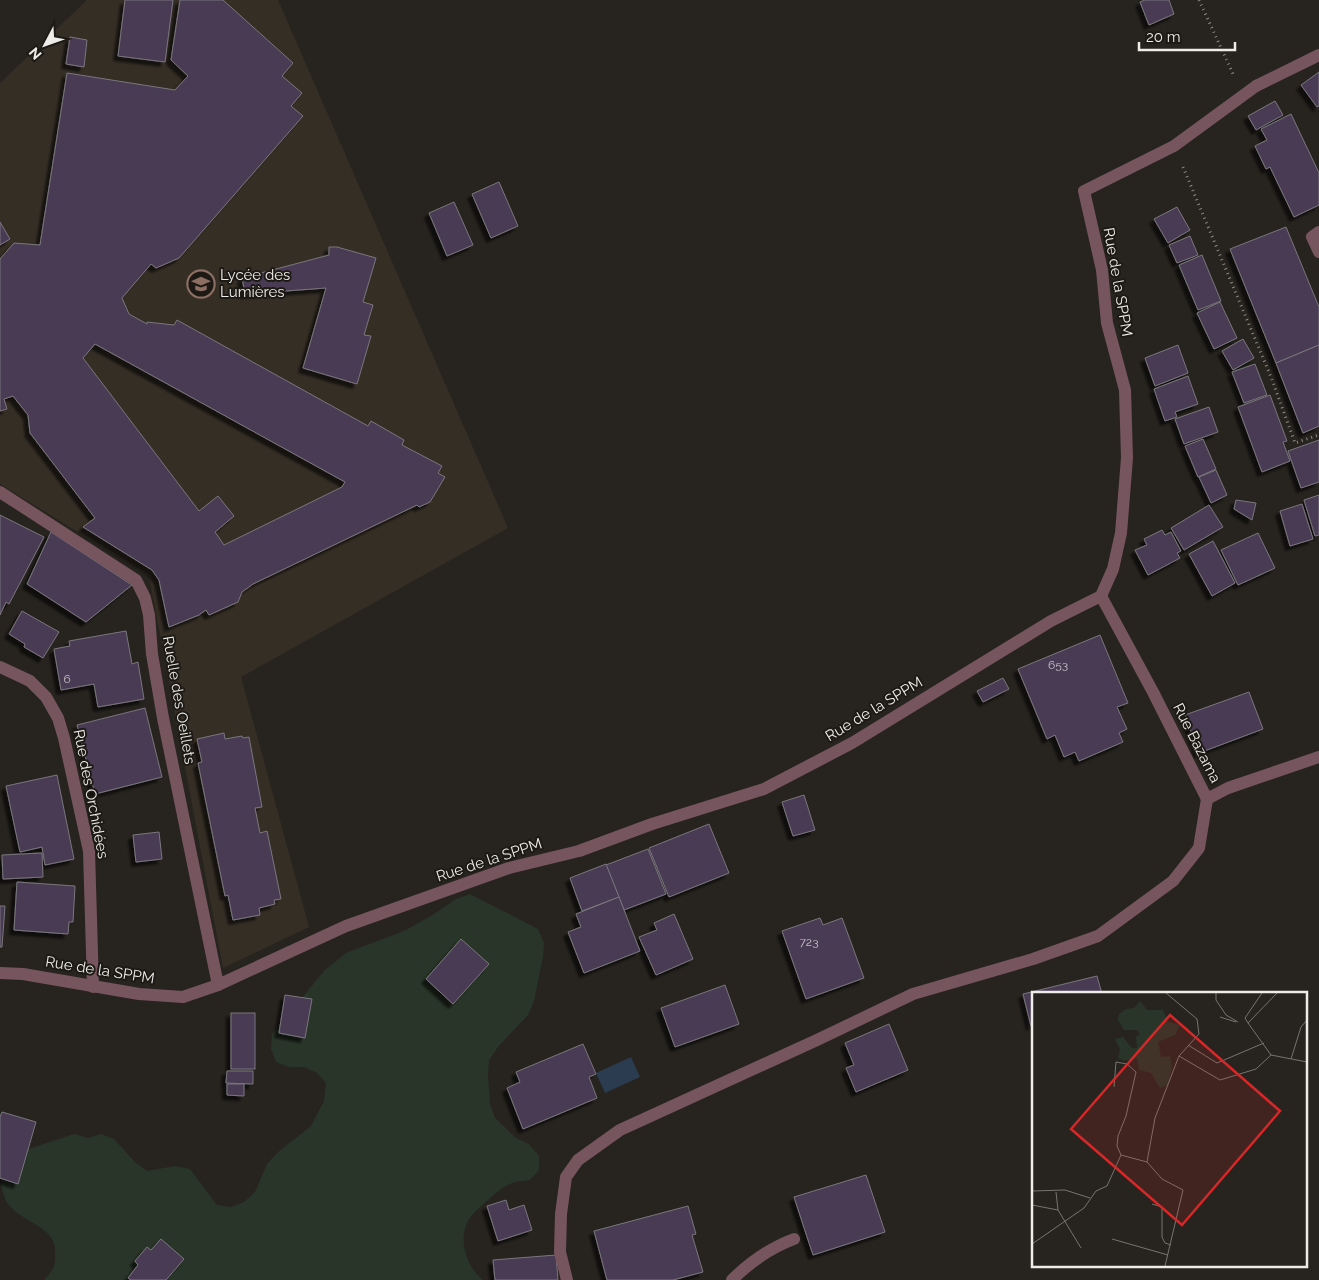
<svg xmlns="http://www.w3.org/2000/svg" width="1319" height="1280" font-family="Raleway,sans-serif">
  <defs>
    <filter id="shadow"><feDropShadow dx="-4.5" dy="4.5" stdDeviation="1" flood-color="#0009"/></filter>
  </defs>
  <rect width="100%" height="100%" fill="#27241f"/>
  <path fill="#352e25" d="M 87,0 L 278,0 L 508,528 L 241,677 L 309,927 L 223,968 L 149,576 L 0,484 L 0,83 Z"/>
  <path fill="#293528" d="M 470,894 L 538,929 L 544,943 L 543,957 L 534,1001 L 528,1015 L 498,1047 L 489,1060 L 488,1075 L 490,1104 L 495,1118 L 516,1138 L 529,1144 L 539,1156 L 539,1170 L 530,1180 C 521,1181 512,1182 504,1187 C 499,1190 494,1195 489,1199 C 484,1204 477,1209 472,1215 C 456,1234 465,1266 483,1280 L 44,1280 C 53,1270 56,1267 55,1252 C 55,1249 55,1244 53,1241 C 48,1227 18,1218 8,1204 C 2,1195 1,1183 0,1173 L 19,1152 L 74,1134 L 88,1138 L 101,1134 L 114,1139 L 135,1162 L 147,1171 L 175,1166 L 190,1169 L 217,1205 L 231,1207 L 244,1202 L 255,1192 L 267,1164 L 277,1153 L 311,1126 L 324,1101 L 326,1083 L 317,1073 L 304,1067 L 289,1067 L 276,1062 L 271,1049 L 272,1034 L 324,971 L 346,953 L 404,931 L 431,916 L 456,899 Z"/>
  <path fill="#2b3b50" d="M 631,1057 L 640,1077 L 605,1093 L 596,1073 Z"/>
  <g fill="#483b53" stroke="#7a777d" fill-rule="evenodd" filter="url(#shadow)">
    <path d="M 125,0 L 173,0 L 165,62 L 118,56 Z"/>
    <path d="M 180,0 L 223,0 L 293,63 L 282,76 L 302,93 L 291,106 L 303,116 L 179,258 L 156,268 L 151,264 L 122,298 L 129,314 L 147,324 L 147,322 L 174,325 L 177,320 L 368,426 L 371,421 L 404,440 L 402,445 L 442,466 L 438,473 L 445,477 L 430,502 L 419,507 L 417,505 L 253,584 L 242,592 L 238,602 L 209,615 L 206,610 L 199,615 L 169,627 L 159,580 L 152,570 L 83,527 L 95,518 L 30,433 L 28,415 L 13,396 L 4,399 L 7,409 L 0,411 L 0,259 L 14,243 L 40,245 L 67,73 L 175,90 L 188,76 L 171,60 ZM 95,344 L 345,482 L 342,487 L 224,545 L 215,532 L 234,516 L 218,496 L 199,511 L 83,358 Z"/>
    <path d="M 1145,0 L 1169,0 L 1174,14 L 1149,25 L 1140,2 Z"/>
    <path d="M 70,37 L 87,40 L 84,67 L 66,64 Z"/>
    <path d="M 1319,72 L 1319,106 L 1317,107 L 1301,85 Z"/>
    <path d="M 1275,101 L 1283,115 L 1256,130 L 1248,116 Z"/>
    <path d="M 1291,114 L 1319,173 L 1319,205 L 1294,217 L 1270,167 L 1266,169 L 1255,146 L 1267,140 L 1261,129 Z"/>
    <path d="M 499,182 L 518,226 L 491,238 L 472,194 Z"/>
    <path d="M 454,202 L 473,245 L 447,256 L 429,213 Z"/>
    <path d="M 1177,207 L 1190,230 L 1168,243 L 1154,219 Z"/>
    <path d="M 0,222 L 10,239 L 0,245 Z"/>
    <path d="M 1286,227 L 1319,307 L 1319,345 L 1276,363 L 1230,249 Z"/>
    <path d="M 1190,236 L 1198,255 L 1177,263 L 1169,245 Z"/>
    <path d="M 329,247 L 337,247 L 376,258 L 363,302 L 373,305 L 364,335 L 371,336 L 357,384 L 303,368 L 326,288 L 245,294 L 242,278 L 329,255 Z"/>
    <path d="M 1202,255 L 1221,301 L 1198,310 L 1179,265 Z"/>
    <path d="M 1220,302 L 1237,338 L 1214,349 L 1197,313 Z"/>
    <path d="M 1243,339 L 1254,358 L 1233,370 L 1222,351 Z"/>
    <path d="M 1178,345 L 1188,373 L 1155,386 L 1145,358 Z"/>
    <path d="M 1319,345 L 1319,426 L 1303,433 L 1276,363 Z"/>
    <path d="M 1255,364 L 1267,395 L 1244,403 L 1232,372 Z"/>
    <path d="M 1188,376 L 1198,404 L 1175,412 L 1177,417 L 1165,421 L 1154,389 Z"/>
    <path d="M 1270,395 L 1287,441 L 1283,442 L 1290,461 L 1262,472 L 1238,407 Z"/>
    <path d="M 1209,407 L 1218,432 L 1184,444 L 1175,419 Z"/>
    <path d="M 1203,439 L 1216,469 L 1198,477 L 1185,446 Z"/>
    <path d="M 1319,440 L 1319,482 L 1301,488 L 1288,451 Z"/>
    <path d="M 1216,470 L 1227,495 L 1211,503 L 1199,477 Z"/>
    <path d="M 1319,495 L 1319,535 L 1315,536 L 1304,500 Z"/>
    <path d="M 1236,500 L 1256,503 L 1252,520 L 1234,509 Z"/>
    <path d="M 1302,504 L 1313,539 L 1290,546 L 1280,511 Z"/>
    <path d="M 1209,505 L 1223,527 L 1184,550 L 1171,528 Z"/>
    <path d="M 0,515 L 44,537 L 9,604 L 6,602 L 0,615 Z"/>
    <path d="M 1162,530 L 1165,535 L 1171,532 L 1181,551 L 1177,553 L 1180,558 L 1148,575 L 1135,550 L 1147,545 L 1144,539 Z"/>
    <path d="M 51,532 L 132,585 L 86,622 L 27,584 Z"/>
    <path d="M 1258,533 L 1275,568 L 1238,585 L 1221,550 Z"/>
    <path d="M 1213,541 L 1235,583 L 1212,596 L 1189,554 Z"/>
    <path d="M 22,611 L 59,632 L 43,658 L 24,647 L 25,644 L 9,634 Z"/>
    <path d="M 126,631 L 132,664 L 138,662 L 144,699 L 98,707 L 94,684 L 61,690 L 54,649 L 70,646 L 69,641 Z"/>
    <path d="M 1100,635 L 1128,703 L 1117,707 L 1127,729 L 1119,733 L 1123,742 L 1079,761 L 1075,752 L 1064,757 L 1055,735 L 1047,739 L 1018,669 Z"/>
    <path d="M 1003,678 L 1009,689 L 983,702 L 977,691 Z"/>
    <path d="M 1249,692 L 1263,729 L 1199,753 L 1185,715 Z"/>
    <path d="M 145,708 L 162,777 L 95,794 L 77,725 Z"/>
    <path d="M 224,733 L 225,739 L 242,736 L 243,738 L 249,737 L 262,807 L 255,808 L 260,833 L 267,831 L 281,899 L 274,900 L 275,904 L 259,908 L 260,915 L 233,920 L 228,895 L 225,896 L 198,763 L 202,762 L 197,739 Z"/>
    <path d="M 57,775 L 74,859 L 45,865 L 42,847 L 20,852 L 6,786 Z"/>
    <path d="M 804,795 L 815,830 L 793,836 L 782,802 Z"/>
    <path d="M 709,824 L 729,873 L 669,897 L 649,848 Z"/>
    <path d="M 159,832 L 162,859 L 136,862 L 133,835 Z"/>
    <path d="M 648,849 L 666,894 L 624,910 L 606,865 Z"/>
    <path d="M 42,853 L 43,877 L 3,879 L 2,855 Z"/>
    <path d="M 606,864 L 619,897 L 582,911 L 570,878 Z"/>
    <path d="M 17,882 L 75,886 L 73,922 L 69,922 L 68,934 L 14,930 Z"/>
    <path d="M 619,897 L 640,951 L 584,973 L 568,932 L 581,927 L 576,914 Z"/>
    <path d="M 0,906 L 5,906 L 2,947 L 0,947 Z"/>
    <path d="M 674,914 L 693,959 L 656,975 L 639,937 L 657,930 L 654,923 Z"/>
    <path d="M 820,918 L 823,925 L 842,918 L 864,978 L 806,999 L 782,931 Z"/>
    <path d="M 461,939 L 489,964 L 453,1004 L 426,979 Z"/>
    <path d="M 1097,976 L 1102,994 L 1033,994 L 1033,1025 L 1031,1026 L 1023,994 Z"/>
    <path d="M 725,985 L 739,1024 L 675,1047 L 661,1008 Z"/>
    <path d="M 285,995 L 312,999 L 305,1038 L 279,1033 Z"/>
    <rect x="231" y="1013" width="24" height="56"/>
    <path d="M 889,1024 L 908,1070 L 856,1092 L 846,1068 L 854,1065 L 845,1043 Z"/>
    <path d="M 583,1044 L 596,1074 L 589,1077 L 597,1098 L 523,1129 L 507,1088 L 520,1082 L 516,1072 Z"/>
    <path d="M 227,1071 L 253,1071 L 253,1084 L 226,1083 Z"/>
    <path d="M 227,1084 L 244,1084 L 244,1096 L 227,1095 Z"/>
    <path d="M 2,1112 L 36,1122 L 18,1184 L 0,1178 L 0,1117 Z"/>
    <path d="M 866,1175 L 885,1232 L 813,1255 L 794,1197 Z"/>
    <path d="M 506,1200 L 509,1210 L 524,1205 L 532,1230 L 498,1241 L 487,1206 Z"/>
    <path d="M 688,1206 L 696,1234 L 692,1235 L 703,1272 L 673,1280 L 607,1280 L 594,1231 Z"/>
    <path d="M 161,1239 L 184,1259 L 166,1280 L 131,1280 L 128,1278 L 138,1265 L 135,1261 L 147,1247 L 151,1250 Z"/>
    <path d="M 556,1255 L 558,1280 L 495,1280 L 493,1260 Z"/>
  </g>
  <g fill="none" stroke-linecap="round" stroke-linejoin="round">
    <g stroke="#8e8c88" stroke-width="3" stroke-dasharray="1 4" stroke-linecap="butt">
      <path d="M 1199,0 L 1234,76"/>
      <path d="M 1183,167 L 1271,377 L 1295,443 L 1319,435"/>
    </g>
    <g stroke="#77555f" stroke-width="12">
      <path d="M 1319,232 L 1312,237 L 1319,252"/>
      <path d="M 0,492 L 136,580 L 145,598 L 149,615 L 152,654 L 163,718 L 218,985"/>
      <path d="M 1101,596 L 1153,692 L 1207,799 L 1228,788 L 1319,757"/>
      <path d="M 0,667 L 30,681 L 46,697 L 58,718 L 64,738 L 89,851 L 93,987"/>
      <path d="M 0,973 L 23,974 L 139,994 L 183,997 L 218,985 L 346,926 L 509,868 L 579,851 L 652,824 L 764,789 L 852,743 L 1051,621 L 1101,596 L 1113,569 L 1121,533 L 1127,458 L 1125,390 L 1107,323 L 1102,270 L 1084,191 L 1174,146 L 1256,86 L 1319,55"/>
      <path d="M 567,1280 L 560,1252 L 561,1214 L 566,1177 L 578,1160 L 620,1130 L 817,1040 L 913,994 L 1033,959 L 1098,936 L 1173,881 L 1199,848 L 1207,799"/>
      <path d="M 732,1280 C 750,1262 770,1248 794,1239"/>
    </g>
  </g>
  <defs>
    <g id="school-ring" transform="scale(1.4375)"><circle r="9.5" fill="#1d1a16" stroke="#8d6e63" stroke-width="1.5"/><path d="M0-5L7-2L0 1L-7-2ZM-4 1L0 2.5L4 1V4Q0 6-4 4Z" fill="#8d6e63"/></g>
  </defs>
  <g fill-rule="evenodd">
    <use href="#school-ring" x="201" y="284"/>
  </g>
  <g text-anchor="middle" dominant-baseline="central" stroke-width="4" stroke-linejoin="round" paint-order="stroke">
    <g font-size="12" fill="#c4c0c4">
      <text x="1058" y="665">653</text>
      <text x="67" y="679">6</text>
      <text x="809" y="942">723</text>
    </g>
    <g font-size="15" fill="#eeece9" stroke="#1d1a16" text-anchor="start">
      <text x="220" y="275">Lycée des<tspan x="220" dy="17">Lumières</tspan></text>
    </g>
    <g font-size="15" fill="#eeece9" stroke="#1d1a16">
      <text transform="translate(1118 282) rotate(80)">Rue de la SPPM</text>
      <text transform="translate(179 700) rotate(80)">Ruelle des Oeillets</text>
      <text transform="translate(874 709) rotate(-31)">Rue de la SPPM</text>
      <text transform="translate(1197 743) rotate(63)">Rue Bazama</text>
      <text transform="translate(91 794) rotate(79)">Rue des Orchidées</text>
      <text transform="translate(489 860) rotate(-18)">Rue de la SPPM</text>
      <text transform="translate(100 970) rotate(9)">Rue de la SPPM</text>
    </g>
  </g>
  <g transform="translate(1032 992)">
    <rect width="275" height="275" fill="#27241f"/>
    <path d="M 108,9 L 115,18 L 131,18 L 136,30 L 148,33 L 143,43 L 126,50 L 129,65 L 138,64 L 140,75 L 136,93 L 128,96 L 119,81 L 107,78 L 105,66 L 92,69 L 86,66 L 88,58 L 83,47 L 91,45 L 100,56 L 105,56 L 104,45 L 108,42 L 105,38 L 92,38 L 86,28 L 87,22 L 94,17 L 102,16 Z" fill="#293528"/>
    <path fill="none" stroke="#777470" stroke-width="1" d="M 184,1 L 184,8 L 194,23 L 206,30M 245,1 L 216,31 L 239,63 L 275,70M 188,25 L 204,30M 216,31 L 213,26 L 230,1M 156,53 L 185,71 L 232,51M 147,64 L 188,88 L 224,77 L 239,63M 259,67 L 269,35 L 275,28M 82,95 L 84,70 L 95,72 L 104,80 L 94,124 L 86,144 L 85,154 L 89,163M 0,199 L 33,198 L 58,206M 24,200 L 26,218M 120,212 L 130,215 L 130,245 L 133,251 L 139,253M 0,213 L 26,218 L 49,256M 80,247 L 136,263M 0,252 L 52,216 L 64,199 L 75,194 L 89,163 L 115,170M 133,274 L 151,198 L 130,187 L 115,170 L 123,126 L 147,64 L 167,42 L 165,27 L 134,1"/>
    <path fill="#d62828" fill-opacity="0.15" stroke="#d62828" stroke-width="2.5" d="M 138,23 L 248,119 L 150,233 L 39,137 Z"/>
    <rect width="275" height="275" fill="none" stroke="#eeece9" stroke-width="2.5"/>
  </g>
  <g transform="translate(45 45) rotate(229)" stroke="#1d1a16" stroke-width="4" paint-order="stroke">
  <path d="M0-4L9 19L0 12L-9 19Z" fill="#eeece9"/>
  <text y="-8" font-size="14" font-weight="bold" text-anchor="middle" fill="#eeece9">N</text>
  </g>
  <path d="M1139 42v8h96v-8" fill="none" stroke="#eeece9" stroke-width="2.5"/>
  <text x="1146" y="42" font-size="15" fill="#eeece9" stroke="#1d1a16" stroke-width="4" paint-order="stroke">20 m</text>
</svg>
